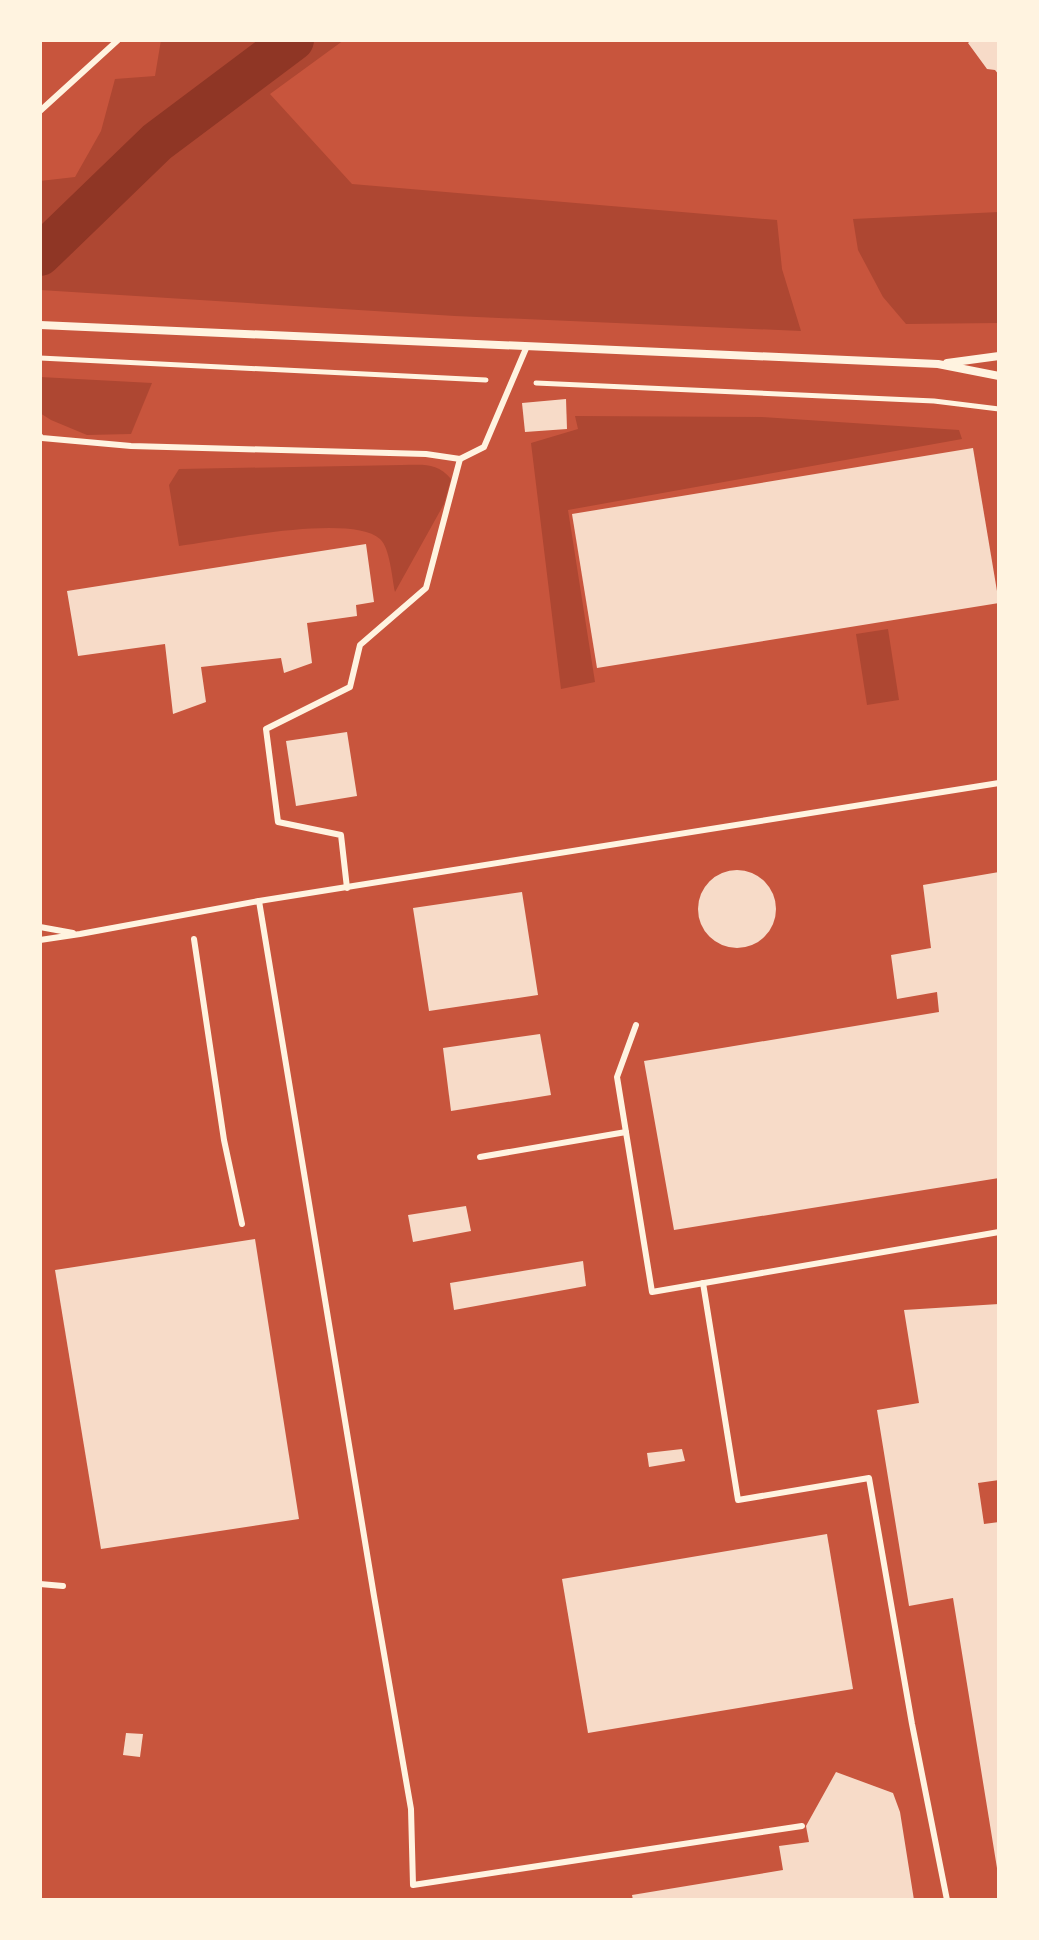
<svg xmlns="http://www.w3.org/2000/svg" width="1039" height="1940" font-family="Inter,sans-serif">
  <rect width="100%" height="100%" fill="#c8553d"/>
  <g fill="#ae4732">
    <path d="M 161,40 L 344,40 L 270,94 L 352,184 L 777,220 L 782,269 L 801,331 L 455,316 L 40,290 L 40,181 L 75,177 L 101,131 L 115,79 L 155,76 Z"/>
    <path d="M 999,212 L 999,323 L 906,324 L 883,297 L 858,250 L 853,219 Z"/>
    <path d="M 40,377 L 152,383 L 131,434 L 87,435 L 51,420 L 40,413 Z"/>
    <path d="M 575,416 L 762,417 L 959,430 L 962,439 L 568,510 L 595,682 L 561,689 L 531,443 L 578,429 Z"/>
    <path d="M 402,465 C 423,465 437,462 451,479 L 444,504 L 395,592 C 392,578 390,548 380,539 C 351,513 219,541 179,546 L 169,485 L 179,469 Z"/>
    <path d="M 888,629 L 899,700 L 867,705 L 856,634 Z"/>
  </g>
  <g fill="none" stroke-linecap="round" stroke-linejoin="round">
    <path stroke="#8f3625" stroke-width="42" d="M 40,255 L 157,142 L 293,40"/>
  </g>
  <g fill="#f7dbc8">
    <path d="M 971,40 L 999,40 L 999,75 L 995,70 L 987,69 L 968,43 Z"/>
    <path d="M 566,399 L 567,429 L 525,432 L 522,403 Z"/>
    <path d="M 973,448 L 999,603 L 597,668 L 572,514 Z"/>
    <path d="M 366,544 L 374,602 L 356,605 L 357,616 L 307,623 L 312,663 L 284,673 L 281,658 L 201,667 L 206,702 L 173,714 L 165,644 L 78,656 L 67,591 Z"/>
    <path d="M 347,732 L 357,796 L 296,806 L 286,741 Z"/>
    <circle cx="737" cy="909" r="39"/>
    <path d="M 999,872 L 999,1178 L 674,1230 L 644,1061 L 939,1012 L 937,992 L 897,999 L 891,955 L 931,948 L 923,885 Z"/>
    <path d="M 522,892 L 538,995 L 429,1011 L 413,908 Z"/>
    <path d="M 540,1034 L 551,1095 L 451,1111 L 443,1048 Z"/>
    <path d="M 466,1206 L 471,1231 L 413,1242 L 408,1215 Z"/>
    <path d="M 255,1239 L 299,1519 L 101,1549 L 55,1270 Z"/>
    <path d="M 583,1261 L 586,1286 L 454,1310 L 450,1283 Z"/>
    <path d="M 999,1304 L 999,1480 L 978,1483 L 984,1524 L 999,1522 L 999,1868 L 997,1868 L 953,1598 L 909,1606 L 877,1410 L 919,1403 L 904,1310 Z"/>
    <path d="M 682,1449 L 685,1461 L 649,1467 L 647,1453 Z"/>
    <path d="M 827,1534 L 853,1689 L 588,1733 L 562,1579 Z"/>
    <path d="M 126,1733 L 143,1734 L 140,1757 L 123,1755 Z"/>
    <path d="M 836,1772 L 893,1793 L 900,1812 L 914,1900 L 633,1900 L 632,1895 L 783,1870 L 779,1846 L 809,1842 L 806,1826 Z"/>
  </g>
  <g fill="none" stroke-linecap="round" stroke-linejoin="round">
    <g stroke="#fff3e0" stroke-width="5">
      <path d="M 40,358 L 486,380"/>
      <path d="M 536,383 L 934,401 L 999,409"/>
    </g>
    <g stroke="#fff3e0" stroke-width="6">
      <path d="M 40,111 L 118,40"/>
      <path d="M 40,436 L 42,438 L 131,446 L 426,454 L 460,459 L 484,447 L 527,346"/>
      <path d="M 347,888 L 341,835 L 278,822 L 266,729 L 350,687 L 360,645 L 426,588 L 460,459"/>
      <path d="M 259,901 L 374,1596 L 411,1809 L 413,1885 L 802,1826"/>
      <path d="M 40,927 L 73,933"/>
      <path d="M 194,939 L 224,1140 L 242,1224"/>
      <path d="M 40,940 L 80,934 L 259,901 L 999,783"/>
      <path d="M 636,1025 L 617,1077 L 652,1292 L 999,1232"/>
      <path d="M 480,1157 L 626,1132"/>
      <path d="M 703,1283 L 738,1500 L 869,1478 L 912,1724 L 947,1900"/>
      <path d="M 40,1584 L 63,1586"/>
    </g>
    <g stroke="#fff3e0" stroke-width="8">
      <path d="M 40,325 L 938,364 L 999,376"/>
      <path d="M 947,363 L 999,356"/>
    </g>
  </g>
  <rect width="1039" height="1940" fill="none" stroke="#fff3e0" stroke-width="84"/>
</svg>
